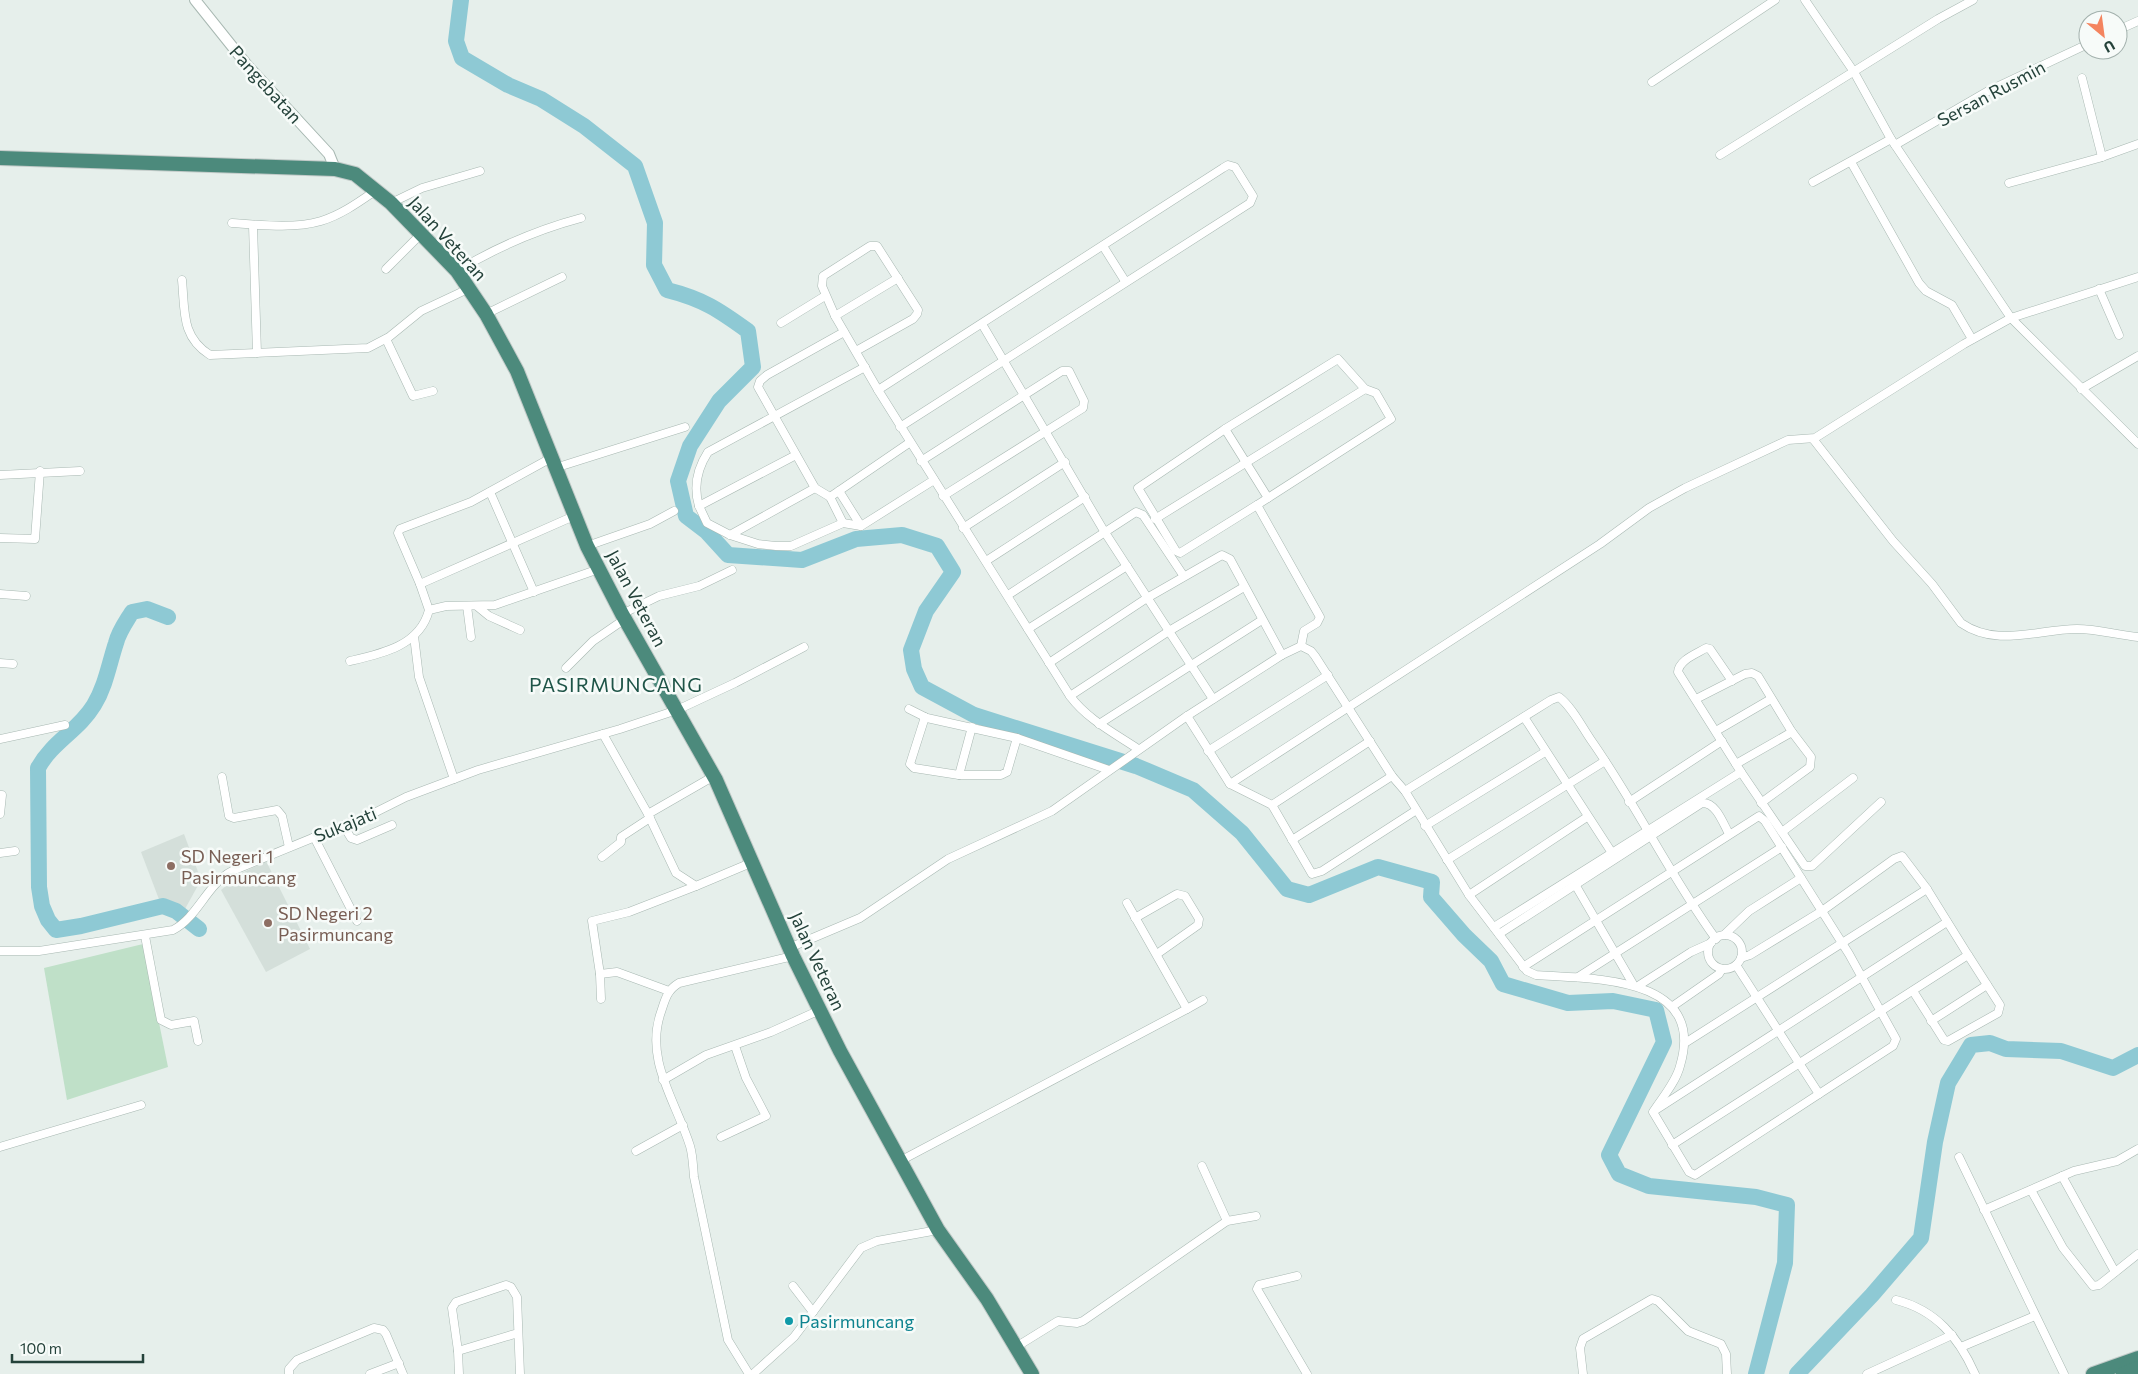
<svg xmlns="http://www.w3.org/2000/svg" width="2138" height="1374" font-family="Commissioner,sans-serif">
  <rect width="100%" height="100%" fill="#e6efeb"/>
  <g fill="#d4dfda">
    <path d="M 184,834 L 201,880 L 185,909 L 160,902 L 141,852 Z"/>
    <path d="M 266,861 L 310,949 L 266,972 L 221,890 L 242,873 Z"/>
  </g>
  <path fill="#bfe0c8" d="M 143,944 L 168,1067 L 67,1100 L 44,968 Z"/>
  <g fill="none" stroke-linecap="round" stroke-linejoin="round">
    <g stroke="#8ec9d4" stroke-width="16">
      <path d="M 461,0 L 456,41 L 462,58 L 508,85 L 541,99 L 584,126 L 635,166 L 655,223 L 654,265 L 667,290 C 703,299 719,310 748,331 L 753,367 L 719,401 L 690,446 L 678,481 L 686,516 L 707,532 L 728,555 L 802,560 L 856,539 L 902,535 L 937,546 L 953,572 L 926,611 L 911,650 L 914,669 L 922,687 L 974,715 L 1136,766 L 1193,790 L 1242,833 L 1287,889 L 1309,895 L 1378,867 L 1432,882 L 1431,897 L 1464,935 L 1491,961 L 1503,984 L 1568,1003 L 1613,1001 L 1656,1010 L 1664,1042 L 1609,1155 L 1619,1174 L 1649,1186 L 1756,1197 L 1787,1205 L 1785,1263 L 1756,1374"/>
      <path d="M 168,617 L 147,609 L 132,612 C 126,622 119,631 116,643 C 109,664 106,685 94,705 C 79,730 52,742 38,768 L 39,887 L 42,906 L 48,920 L 56,930 L 81,926 L 163,906 L 176,911 L 199,929"/>
      <path d="M 1797,1374 L 1872,1295 L 1921,1238 L 1935,1142 L 1948,1083 L 1971,1045 L 1990,1043 L 2006,1049 L 2061,1051 L 2113,1068 L 2138,1055"/>
    </g>
    <g stroke="#a8b8b2" stroke-width="9">
      <g id="minor">
        <path d="M 1805,0 L 1854,72 L 1891,139 L 2011,318 L 2138,444"/>
        <path d="M 2118,30 L 2138,21"/>
        <path d="M 2082,78 L 2102,157"/>
        <path d="M 1652,82 L 1775,0"/>
        <path d="M 1895,145 L 1990,90 L 2088,44"/>
        <path d="M 1720,155 L 1938,19 L 1973,0"/>
        <path d="M 1851,162 L 1919,283 L 1926,291 L 1952,305 L 1972,339"/>
        <path d="M 1813,182 L 1891,139"/>
        <path d="M 2009,183 L 2099,158 L 2138,144"/>
        <path d="M 391,203 L 422,188 L 480,171"/>
        <path d="M 232,223 C 260,225 294,229 321,221 C 341,215 359,202 375,191"/>
        <path d="M 253,225 L 257,353"/>
        <path d="M 1103,246 L 1125,281"/>
        <path d="M 386,269 L 420,235"/>
        <path d="M 457,271 C 497,247 536,230 581,218"/>
        <path d="M 182,280 C 185,311 181,337 210,355 L 368,348 L 389,337 L 421,311 L 470,288"/>
        <path d="M 2099,289 L 2119,335"/>
        <path d="M 486,314 L 562,277"/>
        <path d="M 835,316 L 822,286 L 823,276 L 870,246 L 877,246 L 918,310 L 917,314 L 913,319 L 856,351"/>
        <path d="M 781,323 L 825,296"/>
        <path d="M 982,324 L 1104,531 L 1213,699"/>
        <path d="M 844,332 L 767,375 L 760,381 L 758,387 L 815,488 L 830,497 L 909,443"/>
        <path d="M 386,339 L 413,396 L 433,391"/>
        <path d="M 2081,389 L 2138,356"/>
        <path d="M 878,390 L 835,316 L 898,278"/>
        <path d="M 900,427 L 1250,203 L 1253,196 L 1235,167 L 1228,165 L 1223,168 L 878,390 L 1070,696 C 1087,719 1114,733 1138,749"/>
        <path d="M 1225,429 L 1268,498 L 1257,505 L 1320,617 L 1317,623 L 1304,631 L 1301,646"/>
        <path d="M 1813,439 L 1893,541 L 1932,584 L 1961,623 C 1997,648 2038,629 2077,629 C 2097,629 2118,635 2138,637"/>
        <path d="M 796,455 L 699,506 L 707,523 L 730,535 L 758,544 L 776,546 L 791,546 L 843,523 L 861,526 L 934,480"/>
        <path d="M 551,458 L 471,502 L 400,529 L 398,533 L 420,584 L 574,516"/>
        <path d="M 921,461 L 1062,371 L 1069,371 L 1084,401 L 1083,408 L 943,496"/>
        <path d="M 555,468 L 685,427"/>
        <path d="M 0,475 L 80,471"/>
        <path d="M 839,491 L 861,526"/>
        <path d="M 490,492 L 534,592"/>
        <path d="M 830,497 L 843,523"/>
        <path d="M 1257,505 L 1180,553 L 1176,551 L 1138,488 L 1225,429 L 1338,359 L 1365,389 L 1376,393 L 1391,419 L 1268,498"/>
        <path d="M 699,506 C 693,486 697,469 708,452 L 865,367"/>
        <path d="M 1155,519 L 1365,389"/>
        <path d="M 963,528 L 1065,462"/>
        <path d="M 730,535 L 815,488"/>
        <path d="M 0,538 L 35,539 L 40,471"/>
        <path d="M 587,546 L 650,524 L 674,511"/>
        <path d="M 986,561 L 1085,497"/>
        <path d="M 0,594 L 26,596"/>
        <path d="M 1008,595 L 1136,512 L 1143,515 L 1183,575"/>
        <path d="M 467,606 L 471,637"/>
        <path d="M 478,607 L 489,616 L 520,630"/>
        <path d="M 429,610 L 446,606 L 495,605 L 599,569"/>
        <path d="M 622,614 L 659,596 L 699,586 L 732,570"/>
        <path d="M 1028,629 L 1127,566"/>
        <path d="M 414,636 L 419,677 L 454,779"/>
        <path d="M 350,661 C 381,654 420,646 429,610 L 420,584"/>
        <path d="M 0,663 L 13,664"/>
        <path d="M 1049,663 L 1147,598 L 1222,555 L 1230,559 L 1282,655"/>
        <path d="M 566,668 L 593,641 L 625,619"/>
        <path d="M 1732,681 L 1710,649 L 1706,648 C 1696,654 1679,660 1678,672 L 1741,772 L 1805,866 L 1812,866 L 1881,802"/>
        <path d="M 1070,696 L 1169,631 L 1244,587"/>
        <path d="M 1696,699 L 1745,674 L 1752,673 L 1758,676 L 1792,732 L 1811,757 L 1810,767 L 1761,803"/>
        <path d="M 909,709 L 927,718 L 1017,738 L 1109,770"/>
        <path d="M 1187,716 L 1230,784 L 1272,805 L 1312,874 L 1322,871 L 1415,811"/>
        <path d="M 925,717 L 910,764 L 914,768 L 959,775 L 1001,775 L 1007,772 L 1017,738"/>
        <path d="M 1524,717 L 1614,856"/>
        <path d="M 1099,724 L 1262,620"/>
        <path d="M 1716,731 L 1771,699"/>
        <path d="M 603,734 L 648,814 L 676,873 L 696,886 L 753,862"/>
        <path d="M 0,739 L 65,725"/>
        <path d="M 1208,751 L 1328,675"/>
        <path d="M 1736,764 L 1792,732"/>
        <path d="M 959,775 L 972,727"/>
        <path d="M 222,777 L 229,816 L 234,818 L 277,810 L 282,816 L 289,847"/>
        <path d="M 1230,784 L 1600,544 L 1649,508 L 1685,488 L 1788,440 L 1815,438 L 1964,344 L 2011,318 L 2138,277"/>
        <path d="M 1405,791 L 1551,700 L 1559,697 C 1572,707 1582,727 1591,740 C 1636,804 1670,876 1716,939"/>
        <path d="M 0,795 L 2,795 L 0,814"/>
        <path d="M 1629,802 L 1722,741"/>
        <path d="M 1272,805 L 1370,741"/>
        <path d="M 648,814 L 714,776"/>
        <path d="M 343,825 L 351,838 L 357,840 L 392,825"/>
        <path d="M 1425,826 L 1545,752"/>
        <path d="M 1782,832 L 1853,778"/>
        <path d="M 314,837 L 357,921"/>
        <path d="M 1292,840 L 1392,776"/>
        <path d="M 0,853 L 15,851"/>
        <path d="M 602,857 L 621,842 L 621,837 L 650,818"/>
        <path d="M 1447,860 L 1605,761"/>
        <path d="M 1576,886 L 1633,984"/>
        <path d="M 1469,895 L 1587,817"/>
        <path d="M 1127,903 L 1187,1009 L 1203,1000"/>
        <path d="M 1135,918 L 1177,894 L 1185,896 L 1199,919 L 1198,925 L 1157,954"/>
        <path d="M 1494,927 L 1741,772"/>
        <path d="M 1499,934 L 1702,803 C 1716,802 1723,823 1729,834"/>
        <path d="M 1724,935 L 1749,911 L 1801,878"/>
        <circle cx="1725" cy="952" r="17"/>
        <path d="M 145,936 L 161,1020 L 171,1025 L 194,1021 L 198,1041"/>
        <path d="M 789,948 L 860,918 L 948,859 L 1052,811 L 1187,716 L 1282,655 L 1301,646 L 1311,651 L 1315,656 L 1392,776 L 1405,791 L 1469,895 L 1527,971 L 1536,975 C 1595,979 1707,976 1680,1066 C 1676,1082 1662,1098 1653,1112 L 1689,1172 L 1695,1175 L 1819,1094 L 1736,965"/>
        <path d="M 0,951 L 39,951 L 173,930 C 198,917 207,884 232,871 L 376,812 L 406,797 L 478,770 L 620,729 L 677,710 L 735,683 L 804,647"/>
        <path d="M 1523,967 L 1759,816 L 1765,821 L 1849,954 L 1896,1039 L 1893,1046 L 1819,1094"/>
        <path d="M 600,974 L 617,972 L 669,991"/>
        <path d="M 1578,977 L 1782,847"/>
        <path d="M 1638,986 L 1691,952 L 1711,943"/>
        <path d="M 1913,991 L 1944,1040 L 1948,1041 L 1998,1013 L 2000,1005 L 1968,955"/>
        <path d="M 601,999 L 600,974 L 592,921 L 629,912 L 696,886"/>
        <path d="M 1673,1006 L 1719,974 L 1722,969"/>
        <path d="M 1931,1021 L 1987,985"/>
        <path d="M 1685,1043 L 1927,889"/>
        <path d="M 663,1080 L 706,1055 L 771,1032 L 820,1010"/>
        <path d="M 1654,1111 L 1947,922"/>
        <path d="M 721,1137 L 766,1116 L 746,1078 L 735,1046"/>
        <path d="M 1672,1145 L 1968,955 L 1927,889 L 1902,856 L 1894,859 L 1822,911 L 1750,955 L 1741,958"/>
        <path d="M 0,1147 L 141,1105"/>
        <path d="M 636,1151 L 683,1125"/>
        <path d="M 1959,1157 L 2064,1374"/>
        <path d="M 900,1161 L 1187,1009"/>
        <path d="M 1202,1166 L 1227,1221"/>
        <path d="M 2062,1176 L 2115,1272"/>
        <path d="M 2031,1190 L 2063,1248 L 2093,1286 L 2099,1285 L 2138,1254"/>
        <path d="M 1984,1210 L 2074,1171 L 2117,1161 L 2138,1149"/>
        <path d="M 1297,1276 L 1259,1285 L 1257,1289 L 1307,1374"/>
        <path d="M 793,1286 L 813,1312"/>
        <path d="M 1896,1300 C 1936,1310 1959,1338 1975,1374"/>
        <path d="M 518,1333 L 458,1351 L 452,1308 L 456,1302 L 506,1285 L 511,1287 L 517,1297 L 520,1374"/>
        <path d="M 1016,1347 L 1058,1321 L 1077,1323 L 1083,1321 L 1227,1221 L 1256,1216"/>
        <path d="M 1961,1347 L 2035,1316"/>
        <path d="M 458,1351 L 459,1374"/>
        <path d="M 289,1374 L 289,1369 L 297,1360 L 374,1328 L 383,1330 L 386,1334 L 403,1374"/>
        <path d="M 370,1374 L 399,1363"/>
        <path d="M 749,1374 L 728,1340 L 694,1177 C 693,1167 693,1156 690,1146 C 676,1101 644,1060 661,1012 C 665,1000 667,990 679,983 L 793,956"/>
        <path d="M 753,1374 L 794,1337 L 861,1248 L 877,1241 L 938,1230"/>
        <path d="M 1583,1374 L 1580,1348 L 1583,1339 L 1652,1299 L 1658,1301 L 1688,1331 L 1721,1344 L 1726,1354 L 1727,1374"/>
        <path d="M 1867,1374 L 1952,1335"/>
      </g>
    </g>
    <g stroke="#a8b8b2" stroke-width="12">
      <path id="tertiary" d="M 195,0 L 247,65 L 329,154 L 335,169"/>
    </g>
    <g stroke="#c2cac8" stroke-width="16">
      <g id="trunk">
        <path d="M 0,158 L 335,169 L 355,174 L 391,203 L 457,271 L 486,314 L 517,371 L 587,546 L 622,614 L 716,780 L 793,956 L 840,1051 L 938,1230 L 987,1299 L 1032,1374"/>
        <path d="M 2093,1374 L 2138,1358"/>
        <path d="M 2123,1374 L 2138,1368"/>
      </g>
    </g>
    <use href="#minor" stroke="#fff" stroke-width="8"/>
    <use href="#tertiary" stroke="#fff" stroke-width="10"/>
    <use href="#trunk" stroke="#4c8a7c" stroke-width="14"/>
  </g>
  <g fill="#8d6e63" stroke="#f7fbf9" stroke-width="2">
    <circle cx="171" cy="866" r="5"/>
    <circle cx="268" cy="923" r="5"/>
  </g>
  <circle fill="#0f9aa8" stroke="#f7fbf9" stroke-width="2" cx="789" cy="1321" r="5"/>
  <g text-anchor="middle" dominant-baseline="central" stroke-width="5" stroke-linejoin="round" paint-order="stroke">
    <g font-size="18" fill="#24423a" stroke="#f7fbf9">
      <text transform="translate(266 84) rotate(48)">Pangebatan</text>
      <text transform="translate(1991 93) rotate(-28)">Sersan Rusmin</text>
      <text transform="translate(448 238) rotate(48)">Jalan Veteran</text>
      <text transform="translate(637 598) rotate(62)">Jalan Veteran</text>
      <text transform="translate(345 824) rotate(-22)">Sukajati</text>
      <text transform="translate(818 961) rotate(65)">Jalan Veteran</text>
    </g>
    <g font-size="18" fill="#785e54" stroke="#f7fbf9" text-anchor="start">
      <text x="181" y="856">SD Negeri 1<tspan x="181" dy="21">Pasirmuncang</tspan></text>
      <text x="278" y="913">SD Negeri 2<tspan x="278" dy="21">Pasirmuncang</tspan></text>
    </g>
    <g font-size="18" fill="#0d838f" stroke="#f7fbf9" text-anchor="start">
      <text x="799" y="1321">Pasirmuncang</text>
    </g>
    <g font-size="20" letter-spacing="1" fill="#1f5548" stroke="#f7fbf9">
      <text x="616" y="684">PASIRMUNCANG</text>
    </g>
  </g>
  <g transform="translate(2103 35) rotate(151)"><circle r="24" fill="#f7fbf9" stroke="#a3b1ad"/>
  <path d="M0-4L9 19L0 12L-9 19Z" fill="#f4845f"/>
  <text y="-8" font-size="14" font-weight="bold" text-anchor="middle" fill="#24423a">U</text>
  </g>
  <path d="M12 1354v8h131v-8" fill="none" stroke="#24423a" stroke-width="2.5"/>
  <text x="20" y="1354" font-size="15" fill="#24423a" stroke="#f7fbf9" stroke-width="4" paint-order="stroke">100 m</text>
</svg>
